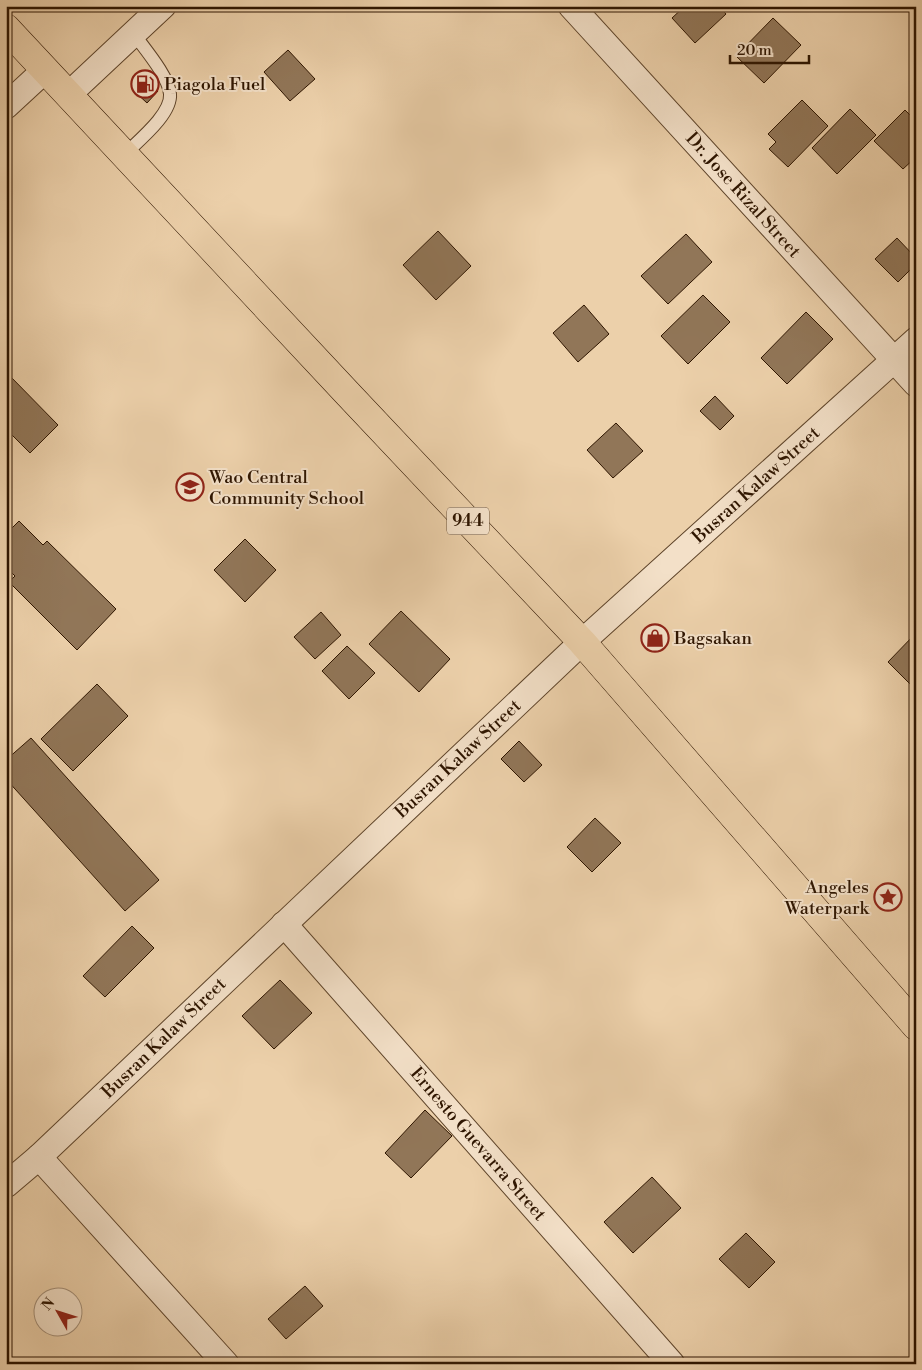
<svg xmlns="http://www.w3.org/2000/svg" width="922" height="1370" font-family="'Libre Bodoni',serif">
  <rect width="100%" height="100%" fill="#ecd0aa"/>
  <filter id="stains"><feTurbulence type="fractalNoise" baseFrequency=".004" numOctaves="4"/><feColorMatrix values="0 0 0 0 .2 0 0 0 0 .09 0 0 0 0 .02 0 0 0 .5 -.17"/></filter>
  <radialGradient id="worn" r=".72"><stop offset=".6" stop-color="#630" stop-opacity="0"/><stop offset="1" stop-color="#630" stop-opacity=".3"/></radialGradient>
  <g fill="#917658" stroke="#2e1500">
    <path d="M 685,6 L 719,6 L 726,14 L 695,43 L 672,18 Z"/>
    <path d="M 773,18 L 801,45 L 764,83 L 736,56 Z"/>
    <path d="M 288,50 L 315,79 L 290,101 L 264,72 Z"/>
    <path d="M 144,78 L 158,91 L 147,103 L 133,90 Z"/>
    <path d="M 802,100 L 828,126 L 788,167 L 769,149 L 776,142 L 768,134 Z"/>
    <path d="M 850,109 L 876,135 L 837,174 L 812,148 Z"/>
    <path d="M 905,110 L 916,121 L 916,157 L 903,169 L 874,141 Z"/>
    <path d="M 438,231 L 471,266 L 436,300 L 403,265 Z"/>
    <path d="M 686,234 L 712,262 L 668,304 L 641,276 Z"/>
    <path d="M 897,238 L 916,258 L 916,264 L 898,282 L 875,259 Z"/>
    <path d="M 703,295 L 730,322 L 688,364 L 661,336 Z"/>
    <path d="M 584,305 L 609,334 L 578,362 L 553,333 Z"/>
    <path d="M 806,312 L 833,339 L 787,384 L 761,358 Z"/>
    <path d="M 9,375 L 58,425 L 30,453 L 6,429 L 6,378 Z"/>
    <path d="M 715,396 L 734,416 L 720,430 L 700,411 Z"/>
    <path d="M 616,423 L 643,451 L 613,478 L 587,450 Z"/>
    <path d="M 19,521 L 43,545 L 47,541 L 116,609 L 77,650 L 9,582 L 15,576 L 6,567 L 6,534 Z"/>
    <path d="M 245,539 L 276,570 L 245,602 L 214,570 Z"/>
    <path d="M 401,611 L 450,659 L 419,692 L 369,644 Z"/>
    <path d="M 321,612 L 341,635 L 315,659 L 294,637 Z"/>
    <path d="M 916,633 L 916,690 L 888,662 Z"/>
    <path d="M 347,646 L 375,673 L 349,699 L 322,671 Z"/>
    <path d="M 97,684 L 128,716 L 73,771 L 41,739 Z"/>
    <path d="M 31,738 L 159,880 L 125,911 L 6,779 L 6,760 Z"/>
    <path d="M 519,741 L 542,765 L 524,782 L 501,759 Z"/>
    <path d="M 595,818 L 621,843 L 592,872 L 567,847 Z"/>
    <path d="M 132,926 L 154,948 L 105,997 L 83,976 Z"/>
    <path d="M 280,980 L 312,1013 L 274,1049 L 242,1016 Z"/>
    <path d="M 425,1110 L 452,1136 L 411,1178 L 385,1153 Z"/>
    <path d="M 652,1177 L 681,1208 L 633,1253 L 604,1222 Z"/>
    <path d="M 746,1233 L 775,1262 L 749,1288 L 719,1259 Z"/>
    <path d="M 305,1286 L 323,1306 L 286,1339 L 268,1319 Z"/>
  </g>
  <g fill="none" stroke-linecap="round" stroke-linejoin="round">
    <g stroke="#5e442a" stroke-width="14">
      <path id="lane" d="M 124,155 C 138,141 172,114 170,94 C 169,77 144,48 134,34"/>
    </g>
    <g stroke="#5e442a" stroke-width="27">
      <g id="street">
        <path d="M 571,6 L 916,384"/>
        <path d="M 68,95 L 163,6"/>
        <path d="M 6,106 L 45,70"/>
        <path d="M 284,924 L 672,1364"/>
        <path d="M 39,1157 L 226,1364"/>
        <path d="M 6,1185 L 39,1157 L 582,642 L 916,340"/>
      </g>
    </g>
    <g stroke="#2e1500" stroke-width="29">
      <path id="primary" d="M 6,28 L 348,394 L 582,642 L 916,1026"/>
    </g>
    <use href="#lane" stroke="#f3e0c8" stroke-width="12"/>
    <use href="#street" stroke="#f3e0c8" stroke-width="25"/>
    <use href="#primary" stroke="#ecd0aa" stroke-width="28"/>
  </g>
  <defs>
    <g id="fuel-ring" transform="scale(1.4375)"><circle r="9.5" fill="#f3e0c8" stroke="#8f2418" stroke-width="1.5"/><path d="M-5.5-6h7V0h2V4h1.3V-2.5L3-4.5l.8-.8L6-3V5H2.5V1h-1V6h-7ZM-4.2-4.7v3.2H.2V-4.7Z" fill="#8f2418"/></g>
    <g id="school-ring" transform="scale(1.4375)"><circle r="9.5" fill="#f3e0c8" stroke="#8f2418" stroke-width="1.5"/><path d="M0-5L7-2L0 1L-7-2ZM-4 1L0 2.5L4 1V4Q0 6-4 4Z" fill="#8f2418"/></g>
    <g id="shop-ring" transform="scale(1.4375)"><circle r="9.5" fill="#f3e0c8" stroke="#8f2418" stroke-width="1.5"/><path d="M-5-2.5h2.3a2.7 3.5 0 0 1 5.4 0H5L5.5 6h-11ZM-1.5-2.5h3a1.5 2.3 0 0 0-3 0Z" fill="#8f2418"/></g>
    <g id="sight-ring" transform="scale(1.4375)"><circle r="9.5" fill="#f3e0c8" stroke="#8f2418" stroke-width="1.5"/><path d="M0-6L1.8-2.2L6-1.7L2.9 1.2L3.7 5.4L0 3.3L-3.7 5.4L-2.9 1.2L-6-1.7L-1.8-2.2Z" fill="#8f2418"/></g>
  </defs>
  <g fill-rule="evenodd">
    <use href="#fuel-ring" x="145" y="84"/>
    <use href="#school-ring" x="190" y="487"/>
    <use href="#shop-ring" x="655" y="638"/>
    <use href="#sight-ring" x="888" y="897"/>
  </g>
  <g text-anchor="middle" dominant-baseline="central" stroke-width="4" stroke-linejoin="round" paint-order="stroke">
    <rect fill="#f3e0c8" stroke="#69523c" stroke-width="1" x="447" y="507.5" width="42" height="27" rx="4"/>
    <g font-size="16" font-weight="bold" fill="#2e1500">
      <text x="468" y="521">944</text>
    </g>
    <g font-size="18" fill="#2e1500" stroke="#f3e0c8" text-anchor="start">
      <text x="164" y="84">Piagola Fuel</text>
      <text x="209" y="477">Wao Central<tspan x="209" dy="21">Community School</tspan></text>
      <text x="674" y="638">Bagsakan</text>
      <text x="869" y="887" text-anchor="end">Angeles<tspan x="869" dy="21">Waterpark</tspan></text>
    </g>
    <g font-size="18" fill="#2e1500" stroke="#f3e0c8">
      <text transform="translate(743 195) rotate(48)">Dr. Jose Rizal Street</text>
      <text transform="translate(756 485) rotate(-42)">Busran Kalaw Street</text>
      <text transform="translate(458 759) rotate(-43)">Busran Kalaw Street</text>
      <text transform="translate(164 1038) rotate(-44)">Busran Kalaw Street</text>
      <text transform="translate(478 1144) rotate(49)">Ernesto Guevarra Street</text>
    </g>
  </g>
  <rect width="922" height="1370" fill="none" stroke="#ecd0aa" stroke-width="25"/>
  <rect x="8" y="8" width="907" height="1355" fill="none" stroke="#2e1500" stroke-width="2.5"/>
  <rect x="12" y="12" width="897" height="1345" fill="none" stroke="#2e1500"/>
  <g transform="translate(58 1312) rotate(309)"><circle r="24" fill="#f3e0c8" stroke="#a48f78"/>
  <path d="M0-4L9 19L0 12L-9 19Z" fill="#8f2418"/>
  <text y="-8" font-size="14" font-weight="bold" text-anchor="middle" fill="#2e1500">N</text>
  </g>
  <path d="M730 55v8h79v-8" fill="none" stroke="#2e1500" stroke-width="2.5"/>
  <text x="737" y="55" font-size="15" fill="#2e1500" stroke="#f3e0c8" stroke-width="4" paint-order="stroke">20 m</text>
  <rect width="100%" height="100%" filter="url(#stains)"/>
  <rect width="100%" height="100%" fill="url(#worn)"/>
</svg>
